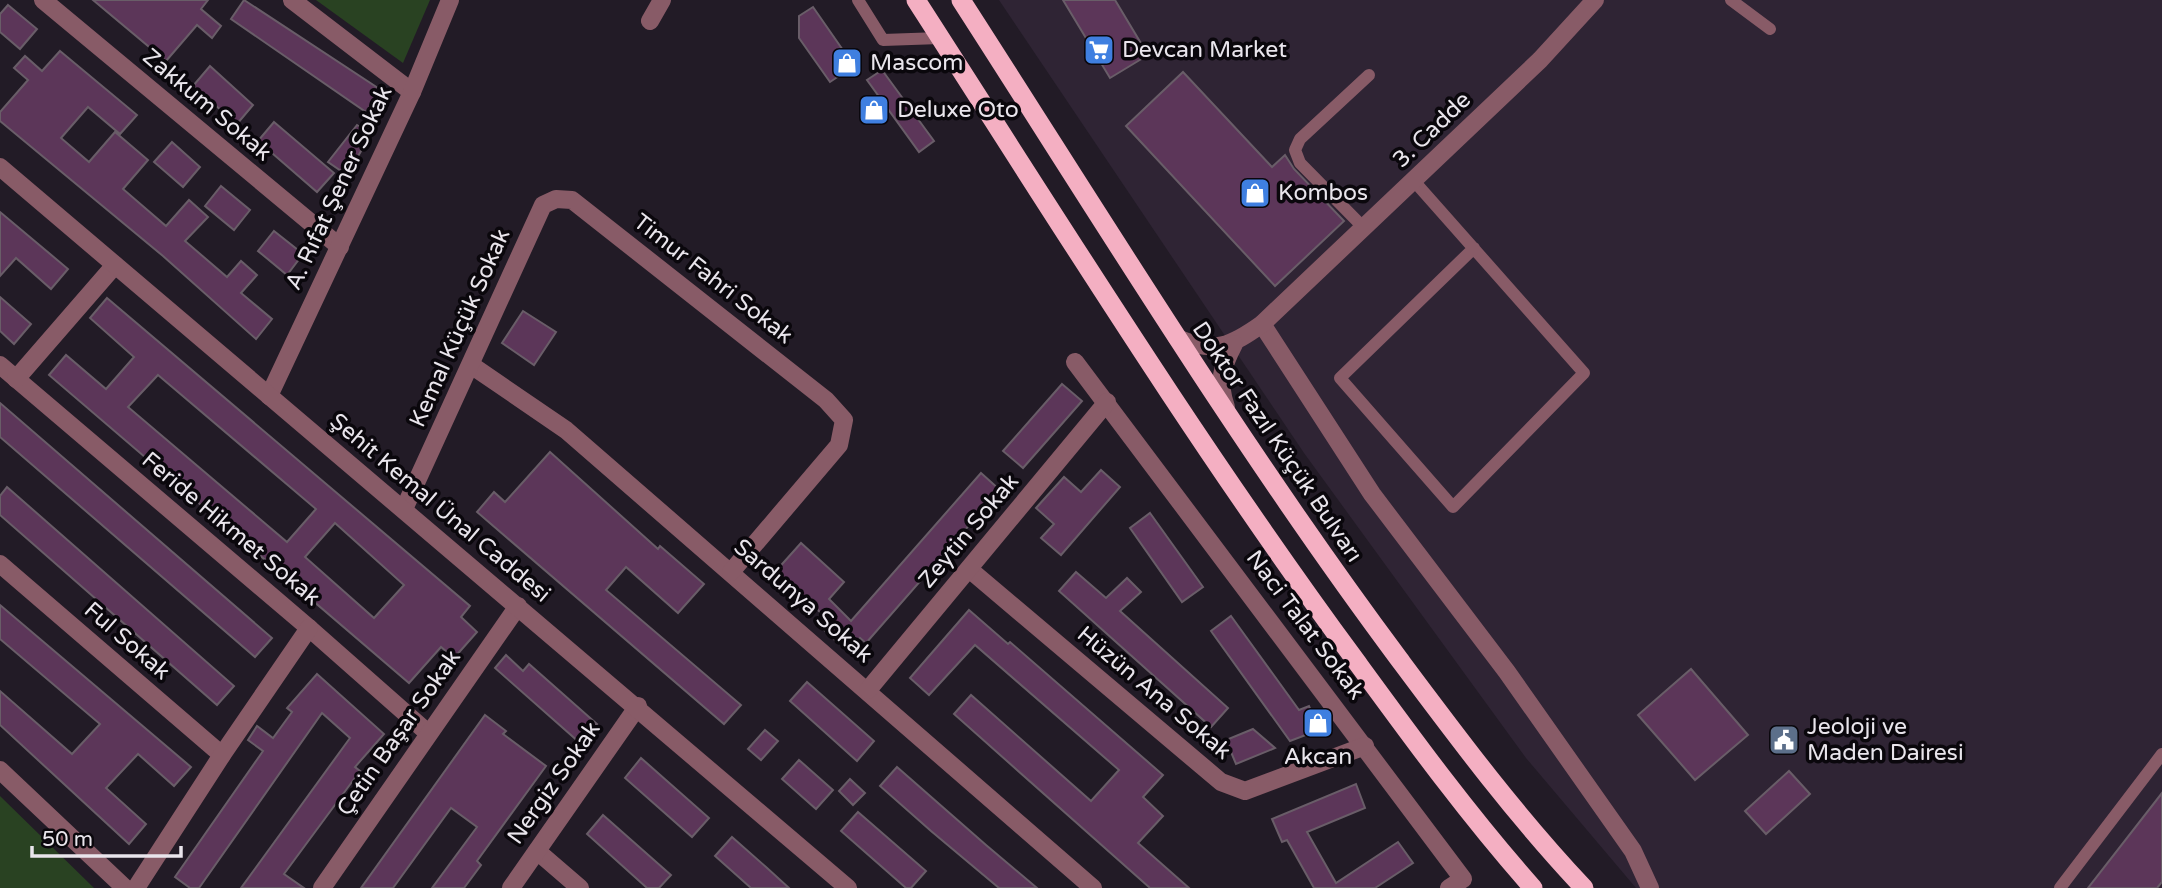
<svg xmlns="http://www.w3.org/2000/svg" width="2162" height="888" font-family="'Varela Round',sans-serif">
  <rect width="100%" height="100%" fill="#221b26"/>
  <path fill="#2f2434" d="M 999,0 L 2162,0 L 2162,888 L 1636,888 L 1526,758 L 1304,453 Z"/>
  <g fill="#294222">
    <path d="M 316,0 L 430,0 L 403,63 Z"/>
    <path d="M 0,796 L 94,888 L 0,888 Z"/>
  </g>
  <g fill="#5c3659" stroke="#695d68" stroke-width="2" fill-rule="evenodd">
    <path d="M 93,0 L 208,0 L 201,9 L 221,26 L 212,38 L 197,25 L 166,61 Z"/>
    <path d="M 244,0 L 381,90 L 366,112 L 231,19 Z"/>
    <path d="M 1063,0 L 1115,0 L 1148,55 L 1110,78 Z"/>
    <path d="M 8,5 L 37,29 L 20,49 L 0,32 L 0,14 Z"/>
    <path d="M 813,7 L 854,66 L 830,82 L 799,38 L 799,16 Z"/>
    <path d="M 60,51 L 137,115 L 120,134 L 88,107 L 61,138 L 89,162 L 115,132 L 148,160 L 123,189 L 166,226 L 189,200 L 208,217 L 185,241 L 227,277 L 241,261 L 257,275 L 241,293 L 272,319 L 256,339 L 163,256 L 0,121 L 0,112 L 28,80 L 14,68 L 25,56 L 42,71 Z"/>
    <path d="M 210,66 L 253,105 L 237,124 L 193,86 Z"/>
    <path d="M 882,70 L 934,141 L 919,152 L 867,80 Z"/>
    <path d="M 1183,72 L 1272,167 L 1285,155 L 1294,169 L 1344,221 L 1275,286 L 1126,126 Z"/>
    <path d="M 274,122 L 334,173 L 317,192 L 258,141 Z"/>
    <path d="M 357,125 L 371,134 L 347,175 L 328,162 Z"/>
    <path d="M 172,142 L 200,167 L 183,187 L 154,162 Z"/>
    <path d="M 221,186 L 250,210 L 234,230 L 205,206 Z"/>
    <path d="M 0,212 L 68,269 L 51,289 L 16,258 L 0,276 Z"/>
    <path d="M 274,231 L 303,254 L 287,275 L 258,251 Z"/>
    <path d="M 0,297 L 31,324 L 14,344 L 0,331 Z"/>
    <path d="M 107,298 L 470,606 L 461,617 L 477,632 L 454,658 L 441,647 L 409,683 L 49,375 L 66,355 L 106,389 L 134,357 L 90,318 ZM 158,375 L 316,509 L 287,542 L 128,407 ZM 335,523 L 404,585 L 374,618 L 305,557 Z"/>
    <path d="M 523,311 L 556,332 L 534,365 L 502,343 Z"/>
    <path d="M 1062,384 L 1082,401 L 1023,468 L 1003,451 Z"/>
    <path d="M 0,403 L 272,638 L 255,657 L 0,437 Z"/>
    <path d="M 550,452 L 658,549 L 660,546 L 704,584 L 678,613 L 626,567 L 606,590 L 741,705 L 724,724 L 477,512 L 494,492 L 505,502 Z"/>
    <path d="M 1101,470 L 1120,487 L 1061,555 L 1041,538 L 1054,524 L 1036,508 L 1064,477 L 1081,492 Z"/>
    <path d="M 981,473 L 1000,490 L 866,643 L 860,638 L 856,643 L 844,633 L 836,641 L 822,628 L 829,620 L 775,572 L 801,543 L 844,582 L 829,599 L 851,621 Z"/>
    <path d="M 7,487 L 234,686 L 217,705 L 0,515 L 0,496 Z"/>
    <path d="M 1150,513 L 1203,587 L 1182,602 L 1130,528 Z"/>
    <path d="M 1076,572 L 1106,598 L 1127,578 L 1141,592 L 1120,611 L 1228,708 L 1211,727 L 1059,591 Z"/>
    <path d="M 0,605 L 191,767 L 174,786 L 138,754 L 106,788 L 146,824 L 129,844 L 0,725 L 0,691 L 72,754 L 100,724 L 0,639 Z"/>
    <path d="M 969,610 L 1008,644 L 1010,642 L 1163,775 L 1143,797 L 1163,816 L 1138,843 L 1189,888 L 1150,888 L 954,714 L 971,695 L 1091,801 L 1119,770 L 975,645 L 929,695 L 910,678 Z"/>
    <path d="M 1231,616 L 1299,710 L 1309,706 L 1319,730 L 1290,741 L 1211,631 Z"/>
    <path d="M 506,655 L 523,671 L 529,664 L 597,724 L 580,743 L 495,668 Z"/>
    <path d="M 1691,669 L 1748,735 L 1695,780 L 1638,715 Z"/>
    <path d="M 317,674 L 384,734 L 355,767 L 360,771 L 284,874 L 304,888 L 241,888 L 350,738 L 322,713 L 199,888 L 190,888 L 175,877 L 263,751 L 248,740 L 257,726 L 273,738 L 292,712 L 287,708 Z"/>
    <path d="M 807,682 L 874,741 L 857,761 L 790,701 Z"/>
    <path d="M 485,715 L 506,731 L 503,734 L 546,766 L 477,861 L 481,865 L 464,888 L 432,888 L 477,827 L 451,808 L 393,888 L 361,888 Z"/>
    <path d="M 1253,729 L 1275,748 L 1236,764 L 1226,740 Z"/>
    <path d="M 765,730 L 778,741 L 761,760 L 748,749 Z"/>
    <path d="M 641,758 L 709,818 L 692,837 L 625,778 Z"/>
    <path d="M 799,760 L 833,790 L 816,809 L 782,779 Z"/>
    <path d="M 897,767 L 986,845 L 1037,888 L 999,888 L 931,831 L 880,786 Z"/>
    <path d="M 1789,771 L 1810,794 L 1766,834 L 1745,811 Z"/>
    <path d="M 850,779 L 865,793 L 853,805 L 839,791 Z"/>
    <path d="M 1356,784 L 1365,808 L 1307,832 L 1336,883 L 1398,842 L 1413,863 L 1375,888 L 1314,888 L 1287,840 L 1282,842 L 1272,819 Z"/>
    <path d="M 2162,793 L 2162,882 L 2157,888 L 2088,888 Z"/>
    <path d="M 858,812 L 926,871 L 911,888 L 906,888 L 841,831 Z"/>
    <path d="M 603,815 L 671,875 L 659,888 L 647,888 L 587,834 Z"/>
    <path d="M 732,837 L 766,867 L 789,888 L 751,888 L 715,856 Z"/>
  </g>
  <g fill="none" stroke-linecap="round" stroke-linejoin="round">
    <g stroke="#885b67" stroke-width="12">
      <path d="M 858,0 L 883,40 L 940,38"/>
      <path d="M 1731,0 L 1770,29"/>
      <path d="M 1414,181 L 1584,373 L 1453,507 L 1340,378 L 1474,248"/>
      <path d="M 1364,228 L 1300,163 L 1295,150 L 1300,139 L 1369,75"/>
      <path d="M 2060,888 L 2162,754"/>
    </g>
    <g stroke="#885b67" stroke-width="18">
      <path d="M 43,0 L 340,247"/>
      <path d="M 292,0 L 412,92"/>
      <path d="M 650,21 L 662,0"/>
      <path d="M 1262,324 L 1372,494 L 1507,672 L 1633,851 L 1650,888"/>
      <path d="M 1075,362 L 1463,879 L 1449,888"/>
      <path d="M 0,365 L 309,628 L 428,733"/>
      <path d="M 471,365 L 566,430 L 1093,888"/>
      <path d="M 16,379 L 115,265"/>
      <path d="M 269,396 L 412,92 L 450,0"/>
      <path d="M 404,509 L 543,205 L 556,199 L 572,200 L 826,400 L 844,420 L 839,445 L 731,572"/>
      <path d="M 0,564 L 222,755"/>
      <path d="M 969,569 L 1221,782 L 1245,791 L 1365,746"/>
      <path d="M 868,690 L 1107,402"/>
      <path d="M 0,770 L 125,888"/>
      <path d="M 537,851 L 580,888"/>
      <path d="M 136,888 L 222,755 L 309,628"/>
      <path d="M 322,888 L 518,606"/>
      <path d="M 511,888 L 638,706"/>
    </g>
    <g stroke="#885b67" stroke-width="18">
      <path d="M 0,167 L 848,888"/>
      <path d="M 1177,338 C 1215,354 1231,346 1262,324 L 1540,60 L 1595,0"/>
      <path d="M 1226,407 C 1217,382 1222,367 1234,344"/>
    </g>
    <g stroke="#f4afc2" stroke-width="19">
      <path d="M 916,0 C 1059,222 1199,448 1356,661 C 1413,739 1469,816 1533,888"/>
      <path d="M 961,0 C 1104,222 1241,447 1399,659 C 1458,738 1516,816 1584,888"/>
    </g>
  </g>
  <defs>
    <g id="supermarket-square" transform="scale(1.575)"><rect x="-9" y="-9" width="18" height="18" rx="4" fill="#3f7fe0" stroke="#0a070c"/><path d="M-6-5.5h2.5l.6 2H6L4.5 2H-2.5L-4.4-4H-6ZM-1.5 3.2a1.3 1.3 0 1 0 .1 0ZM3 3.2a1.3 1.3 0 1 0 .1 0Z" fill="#fff"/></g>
    <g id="shop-square" transform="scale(1.575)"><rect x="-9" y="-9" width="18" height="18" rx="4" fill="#3f7fe0" stroke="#0a070c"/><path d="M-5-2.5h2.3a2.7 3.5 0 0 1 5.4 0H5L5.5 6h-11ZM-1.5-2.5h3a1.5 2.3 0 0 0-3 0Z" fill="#fff"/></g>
    <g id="civic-square" transform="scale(1.575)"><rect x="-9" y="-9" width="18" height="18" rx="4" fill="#5c6f8a" stroke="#0a070c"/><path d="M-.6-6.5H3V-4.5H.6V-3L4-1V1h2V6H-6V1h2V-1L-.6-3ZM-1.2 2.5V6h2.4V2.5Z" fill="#fff"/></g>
  </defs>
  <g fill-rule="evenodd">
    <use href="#supermarket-square" x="1099" y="50"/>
    <use href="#shop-square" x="847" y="63"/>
    <use href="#shop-square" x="874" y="110"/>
    <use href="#shop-square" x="1255" y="193"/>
    <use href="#shop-square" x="1318" y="723"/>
    <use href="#civic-square" x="1784" y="740"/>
  </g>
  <g text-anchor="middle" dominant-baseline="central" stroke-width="7" stroke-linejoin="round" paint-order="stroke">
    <g font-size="23" fill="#e9e5ec" stroke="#0a070c" text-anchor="start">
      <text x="1122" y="50">Devcan Market</text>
      <text x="870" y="63">Mascom</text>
      <text x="897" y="110">Deluxe Oto</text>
      <text x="1278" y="193">Kombos</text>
      <text x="1807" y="727">Jeoloji ve<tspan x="1807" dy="26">Maden Dairesi</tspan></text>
      <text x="1318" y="757" text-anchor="middle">Akcan</text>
    </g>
    <g font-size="23" fill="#e9e5ec" stroke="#0a070c">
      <text transform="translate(207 105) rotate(40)">Zakkum Sokak</text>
      <text transform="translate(1432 130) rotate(-44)">3. Cadde</text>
      <text transform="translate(339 188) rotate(-65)">A. Rıfat Şener Sokak</text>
      <text transform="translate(713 279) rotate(38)">Timur Fahri Sokak</text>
      <text transform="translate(460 328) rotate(-66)">Kemal Küçük Sokak</text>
      <text transform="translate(1277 442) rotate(56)">Doktor Fazıl Küçük Bulvarı</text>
      <text transform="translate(440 508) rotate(40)">Şehit Kemal Ünal Caddesi</text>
      <text transform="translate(231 529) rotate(40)">Feride Hikmet Sokak</text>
      <text transform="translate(969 531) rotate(-50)">Zeytin Sokak</text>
      <text transform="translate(803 601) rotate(41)">Sardunya Sokak</text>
      <text transform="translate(1305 625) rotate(53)">Naci Talat Sokak</text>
      <text transform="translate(127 641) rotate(41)">Ful Sokak</text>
      <text transform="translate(1154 693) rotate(40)">Hüzün Ana Sokak</text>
      <text transform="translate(399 733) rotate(-55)">Çetin Başar Sokak</text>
      <text transform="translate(554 783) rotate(-55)">Nergiz Sokak</text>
    </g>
  </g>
  <path d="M32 846v10h149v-10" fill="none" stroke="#e9e5ec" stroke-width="3.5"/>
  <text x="42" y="846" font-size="21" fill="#e9e5ec" stroke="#0a070c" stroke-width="5" paint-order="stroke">50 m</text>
</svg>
